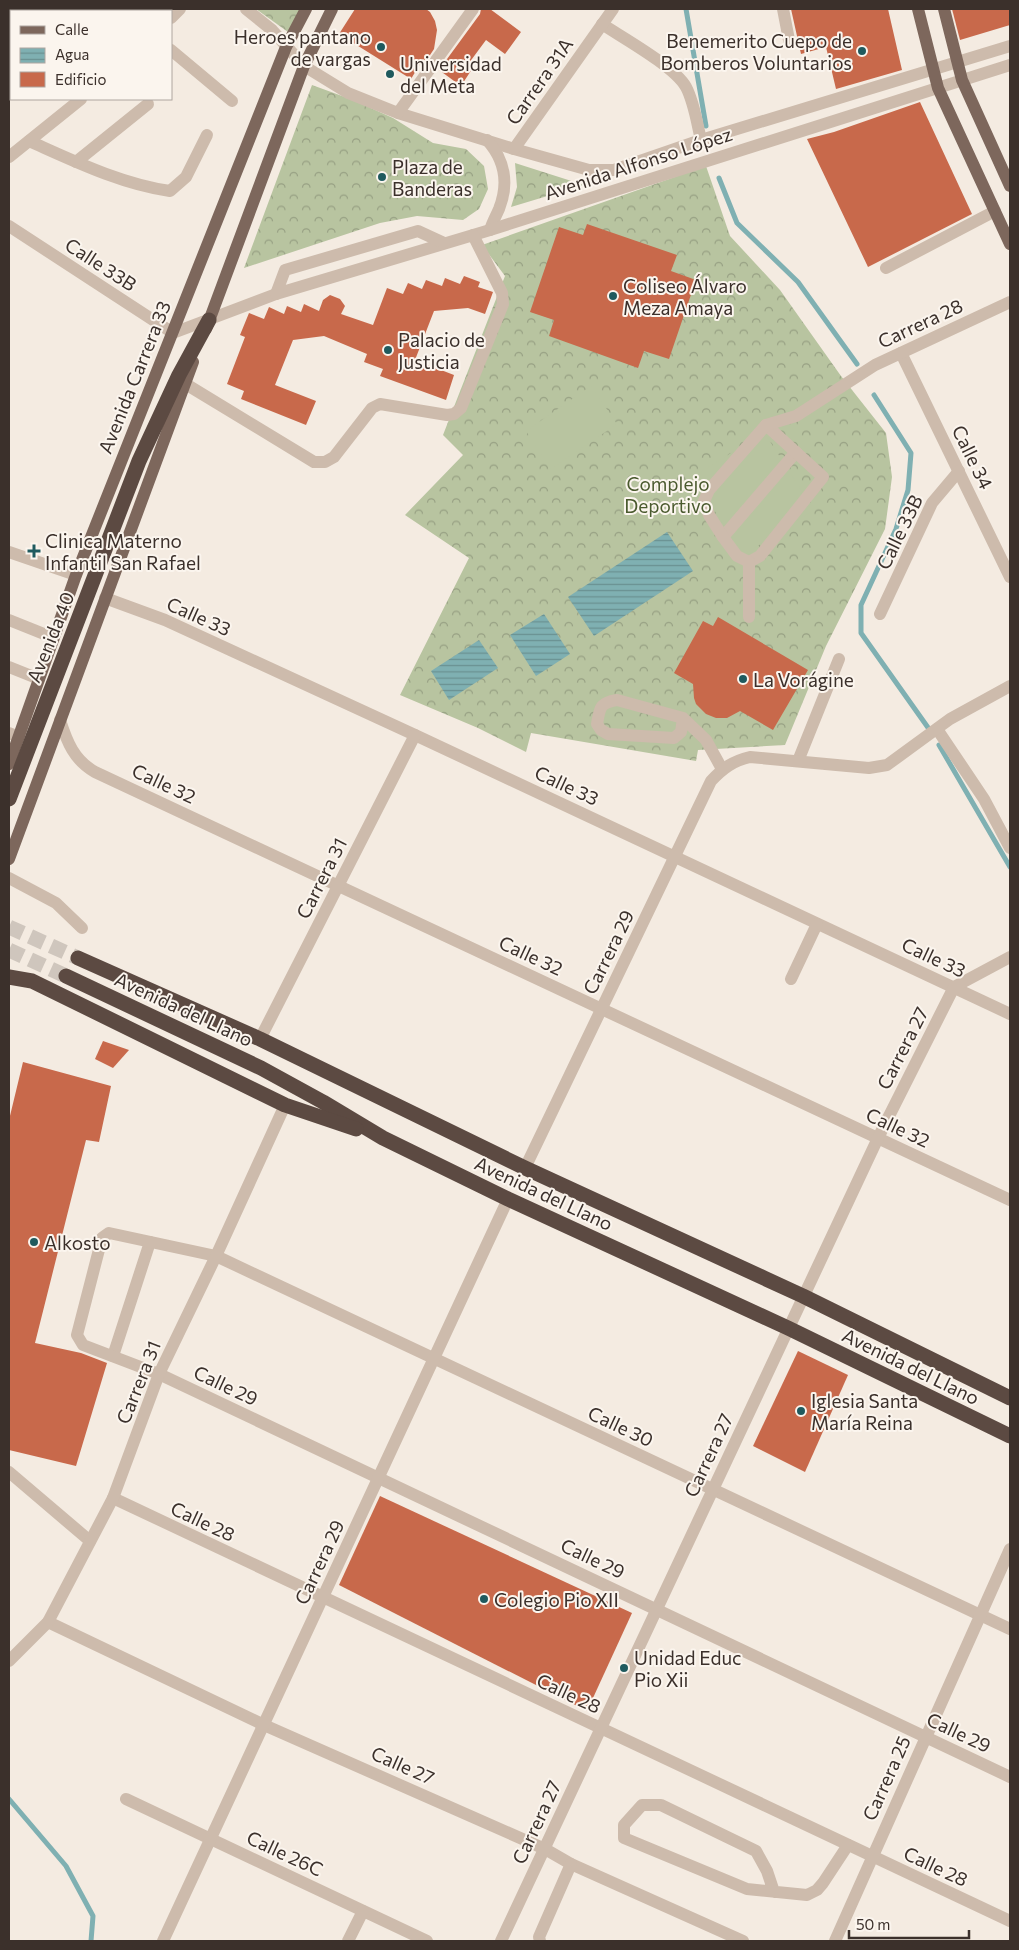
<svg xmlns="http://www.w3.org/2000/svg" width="1019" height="1950" font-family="Commissioner,sans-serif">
  <defs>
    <pattern id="forest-crowns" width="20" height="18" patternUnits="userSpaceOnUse" patternTransform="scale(1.25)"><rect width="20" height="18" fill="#b8c4a0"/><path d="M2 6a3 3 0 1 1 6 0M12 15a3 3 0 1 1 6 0" fill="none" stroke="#97a083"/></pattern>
    <pattern id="water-rules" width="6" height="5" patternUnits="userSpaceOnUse" patternTransform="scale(1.25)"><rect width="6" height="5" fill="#7fb0b2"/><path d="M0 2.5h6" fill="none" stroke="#699091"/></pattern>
  </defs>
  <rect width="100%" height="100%" fill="#f4ebe1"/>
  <g fill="url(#forest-crowns)">
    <path d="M 256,9 L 302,9 L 288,32 Z"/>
    <path d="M 312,85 L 353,100 L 393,118 L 433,143 L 466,149 L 484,166 L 488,189 L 479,209 L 463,220 L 417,216 L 380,223 L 244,268 Z"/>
    <path d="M 515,163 L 584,185 L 511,207 L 517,187 Z"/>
    <path d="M 706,166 L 730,236 L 780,290 L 841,376 L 886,433 L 892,477 L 885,529 L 826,646 L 785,745 L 698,750 L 696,761 L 531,733 L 526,752 L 478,728 L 400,695 L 469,558 L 405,515 L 463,455 L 443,435 L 505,276 L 482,245 Z"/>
  </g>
  <g fill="#b8c4a0">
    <path d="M 591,386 L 617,424 L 551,469 L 526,431 Z"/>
    <path d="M 764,432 L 814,510 L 743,555 L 693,477 Z"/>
  </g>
  <g fill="url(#water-rules)">
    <path d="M 667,532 L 693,571 L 594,636 L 568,597 Z"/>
    <path d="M 544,614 L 570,654 L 536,676 L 510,635 Z"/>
    <path d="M 479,640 L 498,668 L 449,700 L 431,671 Z"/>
  </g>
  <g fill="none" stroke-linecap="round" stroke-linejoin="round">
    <g stroke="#7fb0b2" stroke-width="5">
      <path d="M 686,9 L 706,126"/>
      <path d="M 719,178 L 737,223 L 798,282 L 857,364"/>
      <path d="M 874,395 L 911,453 L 908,490 L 896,529 L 861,605 L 861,633 L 929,729"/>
      <path d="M 939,745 L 1010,867"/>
      <path d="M 9,1799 L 66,1866 L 93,1916 L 91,1941"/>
    </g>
  </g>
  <g fill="#c8694b">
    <path d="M 355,9 L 426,9 L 430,12 L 435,21 L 437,30 L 434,49 L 426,61 L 423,59 L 411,79 L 339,34 Z"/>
    <path d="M 481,9 L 490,9 L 521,32 L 505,54 L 486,40 L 469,63 L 474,66 L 461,86 L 439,70 L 480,14 Z"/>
    <path d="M 791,9 L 888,9 L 902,70 L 836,89 L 826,47 L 801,54 Z"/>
    <path d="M 952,9 L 1010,9 L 1010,25 L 960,40 Z"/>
    <path d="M 920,102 L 972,214 L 868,267 L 807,139 L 834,132 Z"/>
    <path d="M 587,224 L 677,255 L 671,271 L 696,280 L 669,359 L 644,351 L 638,368 L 549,336 L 554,320 L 530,312 L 559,227 L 583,235 Z"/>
    <path d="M 464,276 L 480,282 L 478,287 L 493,292 L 485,314 L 468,308 L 434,311 L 415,360 L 454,375 L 446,400 L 380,376 L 383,369 L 364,362 L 367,354 L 324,336 L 293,340 L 275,385 L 316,401 L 306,425 L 241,399 L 244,391 L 227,384 L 245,337 L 240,335 L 249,313 L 264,319 L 269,307 L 284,314 L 287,306 L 301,312 L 304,304 L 319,311 L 323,300 L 330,295 L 340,299 L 345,306 L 341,314 L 373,325 L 387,288 L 403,294 L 408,283 L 422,289 L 426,280 L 442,286 L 445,278 L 460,284 Z"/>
    <path d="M 718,617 L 808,670 L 773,730 L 740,711 L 727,718 L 716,718 L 706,714 L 696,704 L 694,698 L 693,684 L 674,673 L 703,621 L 713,626 Z"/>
    <path d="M 103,1041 L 129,1050 L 113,1068 L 95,1059 Z"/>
    <path d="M 23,1062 L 111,1086 L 99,1142 L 86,1140 L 35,1343 L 81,1353 L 107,1363 L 76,1466 L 9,1450 L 9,1120 Z"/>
    <path d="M 798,1351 L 848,1375 L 805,1472 L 753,1446 Z"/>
    <path d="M 380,1496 L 632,1613 L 587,1711 L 339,1585 Z"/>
  </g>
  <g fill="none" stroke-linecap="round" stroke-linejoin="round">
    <g stroke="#cfc6bd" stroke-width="15" stroke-dasharray="15 8" stroke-linecap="butt">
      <path d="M 9,927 L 78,958"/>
      <path d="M 9,950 L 66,976"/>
    </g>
    <g stroke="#cdbbac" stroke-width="12">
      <path d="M 110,9 L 114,11"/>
      <path d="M 246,9 L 272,30 L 304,66 L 348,93 L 398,113 L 514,149 L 589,170 L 614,170 L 701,140 L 1010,46"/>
      <path d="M 783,9 L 789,40"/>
      <path d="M 171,18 L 180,9"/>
      <path d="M 602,24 C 623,38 674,66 686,87 C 694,102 697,123 701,140"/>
      <path d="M 171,50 L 232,101"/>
      <path d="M 398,113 L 473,9"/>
      <path d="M 487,140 C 505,160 509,184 499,209 C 496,216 492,223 490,230"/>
      <path d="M 29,141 C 74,161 121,184 170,191 L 186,177 L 207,135"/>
      <path d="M 514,149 L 613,9"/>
      <path d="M 9,157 L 81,99"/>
      <path d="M 76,162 L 148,104"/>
      <path d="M 9,226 L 173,333 L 276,294 L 490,230 L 1010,65"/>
      <path d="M 886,268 L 995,211"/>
      <path d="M 276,294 L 285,270 L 418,231 L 444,243"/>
      <path d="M 901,353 L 1010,577"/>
      <path d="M 184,383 L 314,462 L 325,462 L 334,457 L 372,408 L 380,404 L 447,415 L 454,414 L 461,408 L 503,304 L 502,293 L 473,235"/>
      <path d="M 723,537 L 796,452"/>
      <path d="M 9,552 L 76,575"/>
      <path d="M 749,562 L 760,556 L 823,477 L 766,425"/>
      <path d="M 105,598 L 165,620 L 415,735 L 1010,1014"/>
      <path d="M 880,614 L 932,503 L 959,471"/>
      <path d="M 749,617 L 749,562 L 737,556 L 723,537 L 709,515 L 704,501 L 709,490 L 766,425 L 796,416 L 875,365 L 1010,302"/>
      <path d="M 9,620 L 54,638"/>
      <path d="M 9,667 L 39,679"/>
      <path d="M 683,718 L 681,732 L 674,738 L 608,734 L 601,730 L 597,724 C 600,708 599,703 617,700 L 683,718 L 706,740 L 722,769"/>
      <path d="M 60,720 C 67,742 74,760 95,772 L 1010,1200"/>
      <path d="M 937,729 L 984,799 L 1010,848"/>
      <path d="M 9,733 L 19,737"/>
      <path d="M 798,761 L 839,659"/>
      <path d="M 9,878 L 56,903 L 82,928"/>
      <path d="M 791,979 L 817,924"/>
      <path d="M 260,1039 L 415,735"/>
      <path d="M 525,1168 L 711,781 C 723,768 733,761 750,757 L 869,768 L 887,765 L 950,719 L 1010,686"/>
      <path d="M 113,1356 L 150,1242"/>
      <path d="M 9,1472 L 90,1541"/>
      <path d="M 113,1498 L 1010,1921"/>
      <path d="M 48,1622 L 264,1725 L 545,1849 L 571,1864 L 743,1941"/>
      <path d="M 1010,1629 L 216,1256 L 109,1233 L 102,1238 L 77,1335 L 83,1345 L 159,1374 L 1010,1777"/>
      <path d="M 9,1661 L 48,1622 L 113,1498 L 159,1374 L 216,1256 L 285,1105"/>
      <path d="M 126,1799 L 427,1941"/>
      <path d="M 774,1892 L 767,1871 L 756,1851 L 661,1805 L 642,1805 L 624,1825 L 624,1838 L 747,1889 L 807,1895 L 817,1890 L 823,1883 L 848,1845"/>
      <path d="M 163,1941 L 508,1199"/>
      <path d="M 348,1941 L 363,1911"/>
      <path d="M 501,1941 L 878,1138 L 954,987 L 1010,957"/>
      <path d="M 540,1941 L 539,1937 L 571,1864"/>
      <path d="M 835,1941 L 1010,1549"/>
    </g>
    <g stroke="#7d675c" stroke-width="12">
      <path d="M 918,9 L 938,88 L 1010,244"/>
      <path d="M 944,9 L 962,80 L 1010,186"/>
      <path d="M 206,329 L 304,66 L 332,9"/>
      <path d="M 9,764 L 76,575 L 286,47 L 306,9"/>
      <path d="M 9,859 L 193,362"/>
    </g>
    <g stroke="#5c4a42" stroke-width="15">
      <path d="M 9,799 L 139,461 L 179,375 L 209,320"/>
      <path d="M 78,958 L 260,1039 L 525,1168 L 803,1296 L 1010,1398"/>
      <path d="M 66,976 L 261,1068 L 323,1102 L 383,1138 L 508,1199 L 788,1328 L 1010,1436"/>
      <path d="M 9,977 L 32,981 L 285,1105 L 356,1129"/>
    </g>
  </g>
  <g fill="#1f5a5e" stroke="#fbf5ee" stroke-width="2">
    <circle cx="381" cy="47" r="5"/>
    <circle cx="862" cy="51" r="5"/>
    <circle cx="390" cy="74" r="5"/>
    <circle cx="382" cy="177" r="5"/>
    <circle cx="613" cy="296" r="5"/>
    <circle cx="388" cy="350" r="5"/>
    <path d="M31.5 543.5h5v5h5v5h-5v5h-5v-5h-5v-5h5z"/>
    <circle cx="743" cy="679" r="5"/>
    <circle cx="34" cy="1242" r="5"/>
    <circle cx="801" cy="1411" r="5"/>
    <circle cx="484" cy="1599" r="5"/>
    <circle cx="624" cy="1668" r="5"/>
  </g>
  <g text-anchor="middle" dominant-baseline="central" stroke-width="4" stroke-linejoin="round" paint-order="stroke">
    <g font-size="19" fill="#3b302b" stroke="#fbf5ee" text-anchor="start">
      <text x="371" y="36" text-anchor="end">Heroes pantano<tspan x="371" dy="22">de vargas</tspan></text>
      <text x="852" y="40" text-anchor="end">Benemerito Cuepo de<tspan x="852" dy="22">Bomberos Voluntarios</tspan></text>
      <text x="400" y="63">Universidad<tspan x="400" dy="22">del Meta</tspan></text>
      <text x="392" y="166">Plaza de<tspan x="392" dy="22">Banderas</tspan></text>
      <text x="623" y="285">Coliseo Álvaro<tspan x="623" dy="22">Meza Amaya</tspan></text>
      <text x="398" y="339">Palacio de<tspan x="398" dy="22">Justicia</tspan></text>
      <text x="45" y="540">Clinica Materno<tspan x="45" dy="22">Infantil San Rafael</tspan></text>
      <text x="753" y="679">La Vorágine</text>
      <text x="44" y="1242">Alkosto</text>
      <text x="811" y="1400">Iglesia Santa<tspan x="811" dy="22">María Reina</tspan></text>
      <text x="494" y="1599">Colegio Pio XII</text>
      <text x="634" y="1657">Unidad Educ<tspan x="634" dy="22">Pio Xii</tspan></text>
    </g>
    <g font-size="19" fill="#3b302b" stroke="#fbf5ee">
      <text transform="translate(539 81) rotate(-55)">Carrera 31A</text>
      <text transform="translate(638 163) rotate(-18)">Avenida Alfonso López</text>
      <text transform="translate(101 264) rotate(33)">Calle 33B</text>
      <text transform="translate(920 323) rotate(-25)">Carrera 28</text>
      <text transform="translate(134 377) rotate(-68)">Avenida Carrera 33</text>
      <text transform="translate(973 457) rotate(64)">Calle 34</text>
      <text transform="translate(899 532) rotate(-64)">Calle 33B</text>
      <text transform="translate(199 616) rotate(24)">Calle 33</text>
      <text transform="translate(50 637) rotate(-68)">Avenida 40</text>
      <text transform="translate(164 783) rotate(25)">Calle 32</text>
      <text transform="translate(567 785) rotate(25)">Calle 33</text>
      <text transform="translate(321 878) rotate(-63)">Carrera 31</text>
      <text transform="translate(608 952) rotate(-64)">Carrera 29</text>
      <text transform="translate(531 955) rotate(25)">Calle 32</text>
      <text transform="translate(934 957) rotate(25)">Calle 33</text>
      <text transform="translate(184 1009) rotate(25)">Avenida del Llano</text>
      <text transform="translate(902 1048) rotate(-63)">Carrera 27</text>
      <text transform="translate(898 1127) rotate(25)">Calle 32</text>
      <text transform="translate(544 1193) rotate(25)">Avenida del Llano</text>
      <text transform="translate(911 1366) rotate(26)">Avenida del Llano</text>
      <text transform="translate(138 1382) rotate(-68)">Carrera 31</text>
      <text transform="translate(226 1385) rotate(25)">Calle 29</text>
      <text transform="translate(621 1426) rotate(25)">Calle 30</text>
      <text transform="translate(708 1455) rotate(-65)">Carrera 27</text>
      <text transform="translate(203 1521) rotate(25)">Calle 28</text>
      <text transform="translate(593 1558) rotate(25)">Calle 29</text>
      <text transform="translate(319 1562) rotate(-65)">Carrera 29</text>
      <text transform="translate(569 1693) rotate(25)">Calle 28</text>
      <text transform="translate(959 1732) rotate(25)">Calle 29</text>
      <text transform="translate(403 1765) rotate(24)">Calle 27</text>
      <text transform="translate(886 1778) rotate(-66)">Carrera 25</text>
      <text transform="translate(536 1822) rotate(-65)">Carrera 27</text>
      <text transform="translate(285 1853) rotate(25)">Calle 26C</text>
      <text transform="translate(936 1866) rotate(25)">Calle 28</text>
    </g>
    <g font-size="19" fill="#4a5a2e" stroke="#fbf5ee">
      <text x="668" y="483">Complejo<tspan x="668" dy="22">Deportivo</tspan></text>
    </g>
  </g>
  <rect width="1019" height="1950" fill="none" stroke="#3b302b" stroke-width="20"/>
  <rect x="10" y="10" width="162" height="90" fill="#fbf5ee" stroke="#aea6a0"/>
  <rect x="20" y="26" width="25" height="8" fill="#7d675c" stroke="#aea6a0"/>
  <text x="55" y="35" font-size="15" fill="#3b302b">Calle</text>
  <rect x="20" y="48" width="25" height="15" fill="url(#water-rules)" stroke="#aea6a0"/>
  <text x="55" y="60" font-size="15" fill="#3b302b">Agua</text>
  <rect x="20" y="72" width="25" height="15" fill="#c8694b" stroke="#aea6a0"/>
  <text x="55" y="85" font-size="15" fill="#3b302b">Edificio</text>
  <path d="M849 1930v8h120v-8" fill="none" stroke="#3b302b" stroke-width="2.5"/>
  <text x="856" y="1930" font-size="15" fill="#3b302b" stroke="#fbf5ee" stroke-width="4" paint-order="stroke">50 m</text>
</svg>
